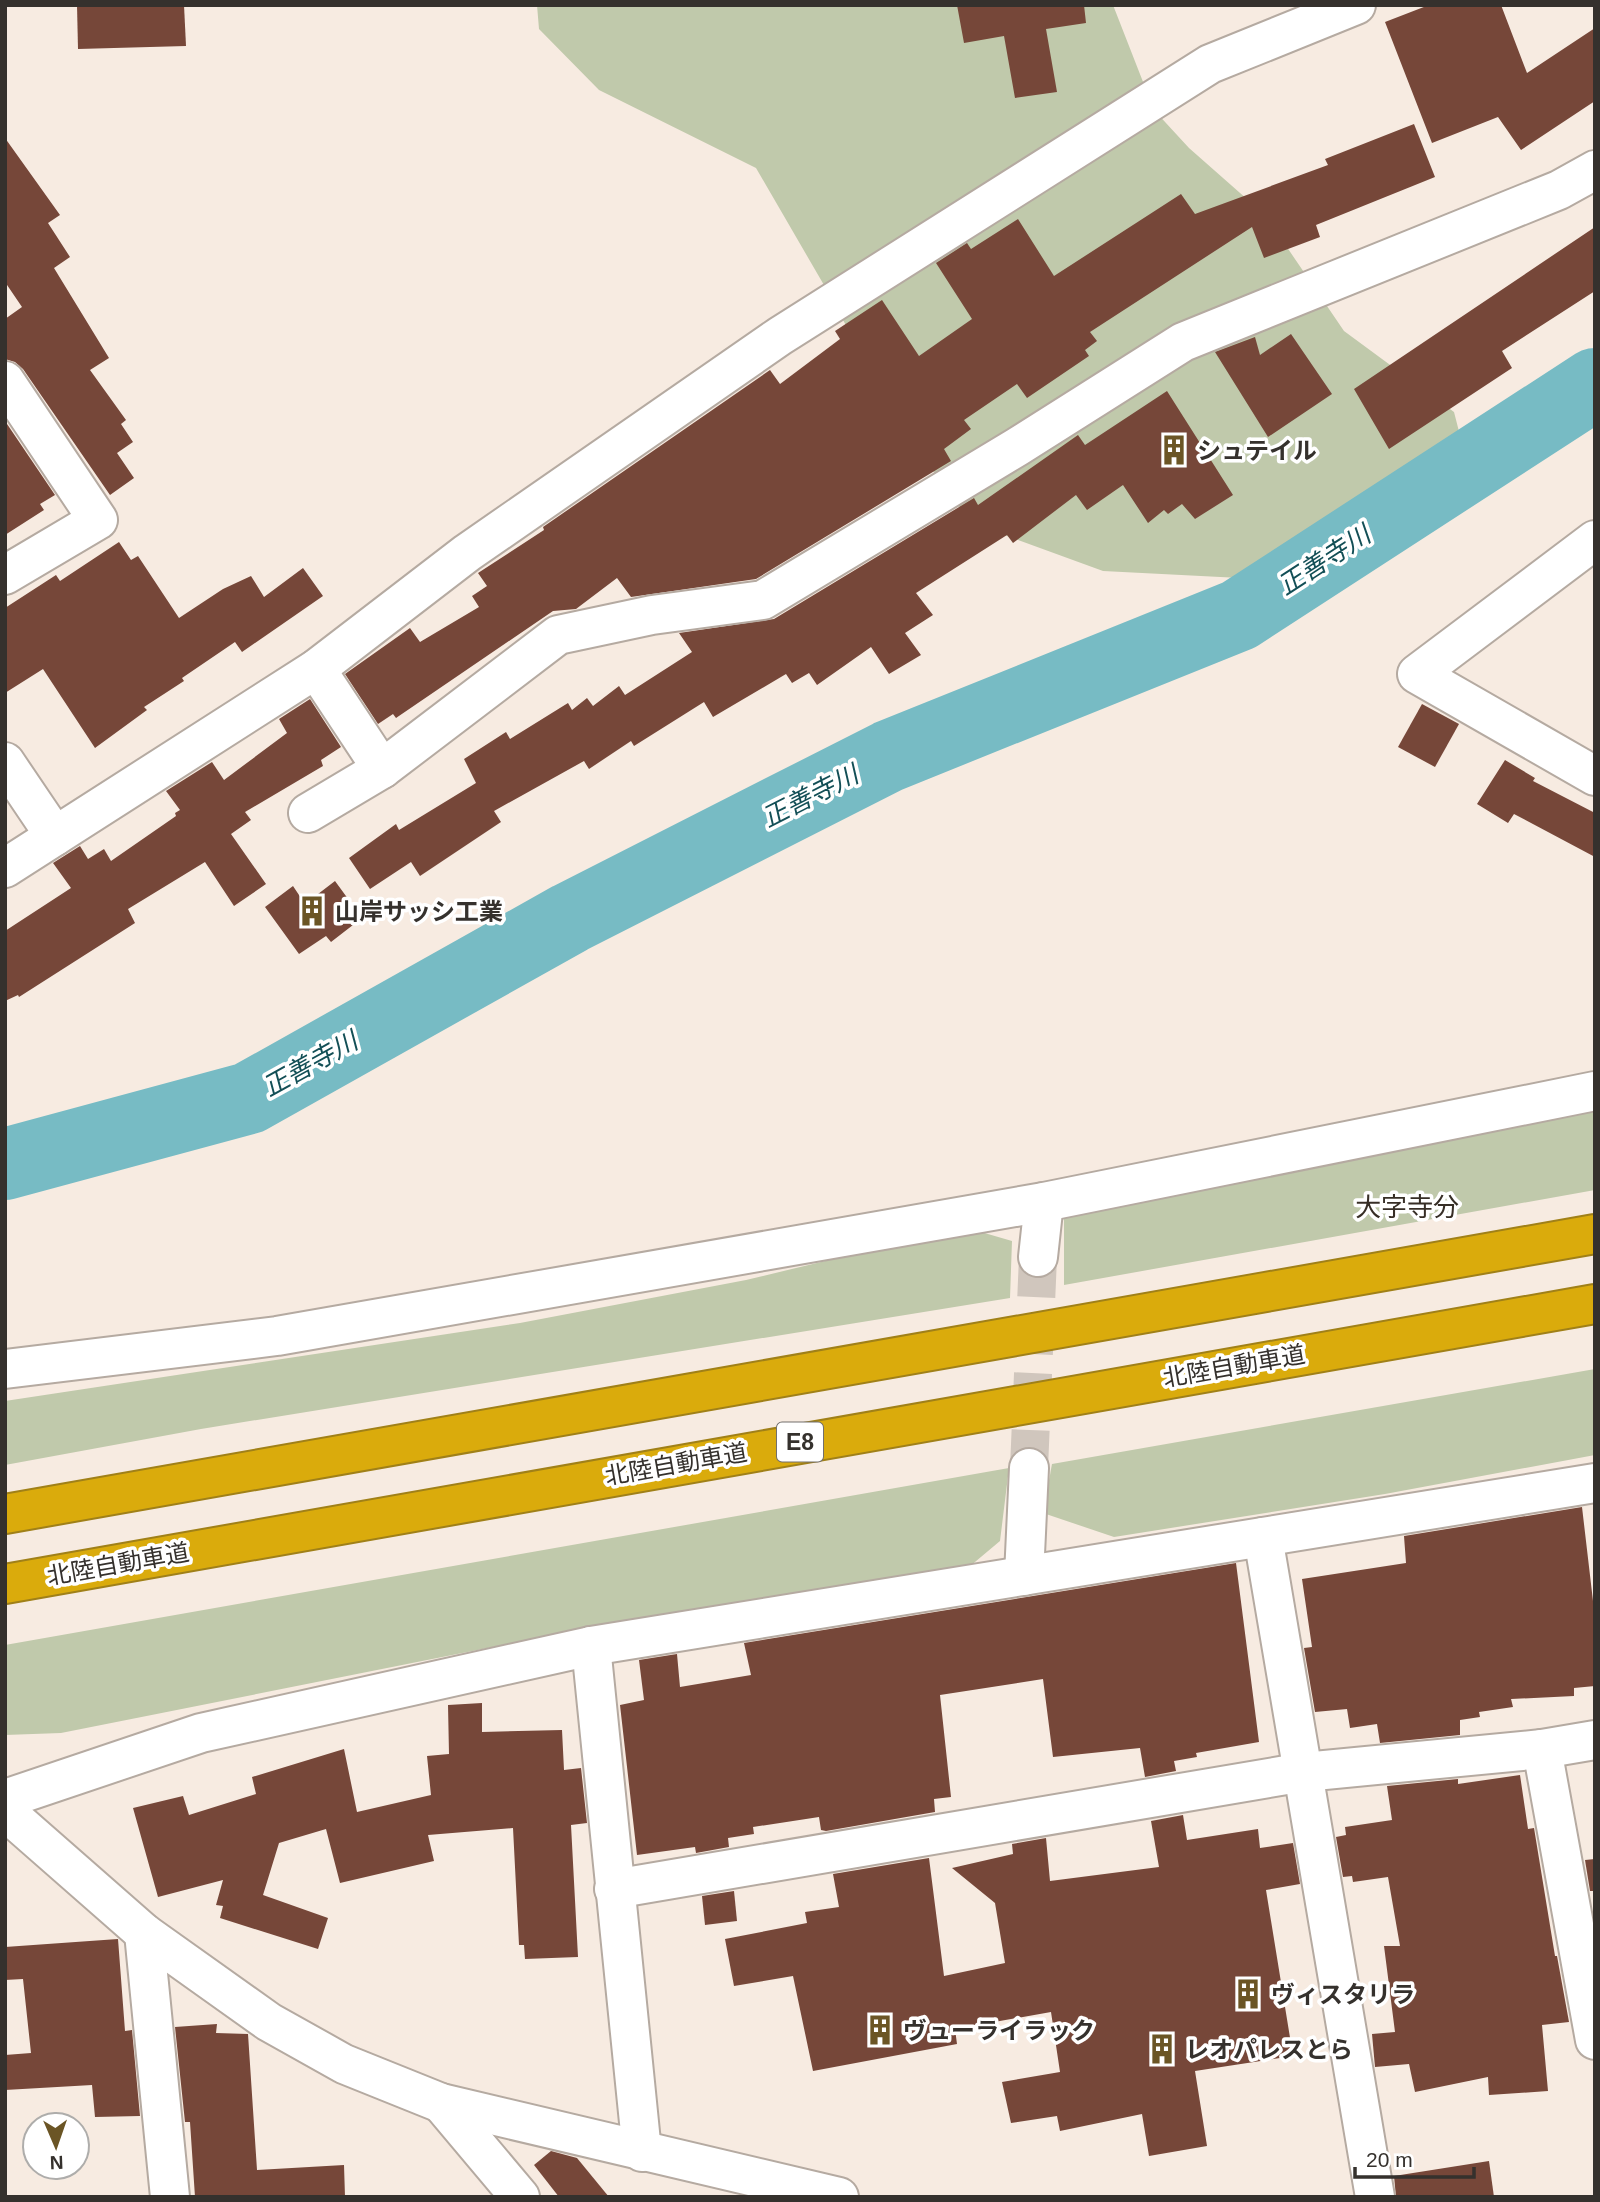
<svg xmlns="http://www.w3.org/2000/svg" width="1600" height="2202" font-family="Helvetica,'Noto Sans JP',sans-serif">
  <rect width="100%" height="100%" fill="#f7ebe1"/>
  <g fill="#c0c9ab">
    <path d="M 537,5 L 1113,5 L 1154,110 L 1189,148 L 1265,215 L 1344,331 L 1454,412 L 1464,451 L 1460,499 L 1374,545 L 1240,578 L 1103,571 L 971,523 L 900,426 L 828,292 L 756,168 L 599,90 L 539,29 Z"/>
    <path d="M 1595,1102 L 1595,1190 L 1064,1285 L 1064,1214 Z"/>
    <path d="M 981,1232 L 1012,1241 L 1010,1298 L 201,1429 L 5,1465 L 5,1401 L 520,1323 L 746,1280 L 942,1233 Z"/>
    <path d="M 1595,1369 L 1595,1455 L 1385,1494 L 1114,1537 L 1043,1513 L 1052,1464 Z"/>
    <path d="M 1009,1468 L 1000,1541 L 969,1567 L 543,1637 L 61,1733 L 5,1735 L 5,1645 Z"/>
  </g>
  <g fill="none" stroke-linecap="round" stroke-linejoin="round">
    <path stroke="#77bbc4" stroke-width="72" d="M 5,1164 L 249,1098 L 570,918 L 889,756 L 1239,615 L 1595,384"/>
  </g>
  <g fill="#764739">
    <path d="M 77,5 L 184,5 L 186,46 L 78,49 Z"/>
    <path d="M 957,5 L 1084,5 L 1086,23 L 1046,29 L 1057,92 L 1015,98 L 1004,36 L 964,43 Z"/>
    <path d="M 1429,5 L 1501,5 L 1527,73 L 1595,28 L 1595,101 L 1521,150 L 1498,117 L 1432,143 L 1385,22 Z"/>
    <path d="M 1414,124 L 1435,177 L 1316,225 L 1320,237 L 1264,258 L 1252,227 L 1090,332 L 1097,341 L 1085,350 L 1089,356 L 1027,398 L 1017,384 L 964,420 L 971,429 L 944,449 L 951,461 L 756,579 L 631,597 L 617,578 L 576,609 L 553,611 L 396,718 L 393,714 L 378,724 L 345,674 L 410,628 L 420,642 L 479,607 L 472,596 L 487,586 L 478,573 L 544,530 L 543,527 L 770,370 L 780,384 L 840,339 L 835,331 L 882,300 L 919,356 L 972,319 L 936,263 L 967,243 L 971,249 L 1018,219 L 1054,276 L 1181,194 L 1195,214 L 1328,165 L 1325,159 Z"/>
    <path d="M 5,138 L 60,215 L 48,223 L 70,257 L 54,268 L 109,358 L 90,370 L 126,420 L 121,424 L 133,442 L 117,453 L 134,478 L 110,495 L 23,369 L 15,362 L 5,359 L 5,319 L 22,307 L 5,282 Z"/>
    <path d="M 1595,227 L 1595,291 L 1502,351 L 1512,368 L 1389,449 L 1354,389 Z"/>
    <path d="M 1291,334 L 1332,394 L 1268,437 L 1215,352 L 1255,337 L 1260,355 Z"/>
    <path d="M 1167,391 L 1233,495 L 1195,519 L 1182,504 L 1168,514 L 1164,510 L 1148,523 L 1123,485 L 1087,510 L 1076,495 L 1013,543 L 1007,535 L 916,593 L 933,615 L 905,633 L 921,655 L 889,674 L 871,647 L 817,685 L 809,673 L 792,683 L 786,674 L 713,717 L 704,702 L 634,746 L 631,741 L 589,769 L 584,761 L 494,811 L 501,822 L 420,876 L 411,862 L 370,889 L 349,858 L 396,824 L 399,830 L 476,783 L 464,759 L 506,732 L 510,739 L 568,703 L 572,710 L 587,698 L 593,706 L 619,686 L 625,695 L 692,652 L 679,633 L 774,619 L 974,498 L 978,505 L 1078,435 L 1085,445 Z"/>
    <path d="M 5,421 L 55,495 L 40,504 L 44,510 L 5,535 Z"/>
    <path d="M 119,542 L 131,560 L 138,556 L 179,618 L 223,589 L 251,576 L 264,597 L 303,568 L 323,596 L 242,652 L 235,642 L 182,678 L 184,681 L 144,707 L 147,710 L 95,748 L 43,669 L 5,693 L 5,608 L 56,575 L 60,581 Z"/>
    <path d="M 310,699 L 341,747 L 321,760 L 323,766 L 245,812 L 251,820 L 231,834 L 266,884 L 234,906 L 205,862 L 128,909 L 135,923 L 19,997 L 18,995 L 5,1001 L 5,931 L 71,888 L 53,863 L 80,846 L 88,859 L 104,849 L 111,861 L 176,816 L 175,813 L 180,810 L 166,791 L 212,762 L 224,780 L 287,733 L 279,719 Z"/>
    <path d="M 1422,704 L 1459,724 L 1435,767 L 1398,747 Z"/>
    <path d="M 1505,760 L 1535,778 L 1533,781 L 1595,813 L 1595,857 L 1514,814 L 1508,823 L 1477,804 Z"/>
    <path d="M 335,881 L 362,918 L 331,942 L 326,936 L 299,954 L 265,907 L 293,886 L 305,904 Z"/>
    <path d="M 1582,1507 L 1595,1618 L 1595,1686 L 1574,1688 L 1574,1696 L 1511,1699 L 1513,1707 L 1479,1712 L 1480,1717 L 1460,1720 L 1460,1735 L 1380,1743 L 1377,1724 L 1350,1728 L 1347,1709 L 1315,1712 L 1304,1648 L 1312,1647 L 1302,1579 L 1406,1563 L 1404,1536 Z"/>
    <path d="M 1236,1563 L 1259,1742 L 1196,1753 L 1197,1757 L 1174,1761 L 1176,1771 L 1145,1777 L 1140,1748 L 1053,1757 L 1043,1679 L 940,1695 L 951,1797 L 934,1799 L 935,1812 L 826,1831 L 821,1830 L 819,1817 L 753,1827 L 754,1834 L 728,1838 L 729,1847 L 696,1853 L 695,1847 L 637,1855 L 620,1705 L 644,1700 L 639,1660 L 677,1654 L 680,1687 L 751,1675 L 744,1643 Z"/>
    <path d="M 482,1703 L 482,1732 L 562,1730 L 564,1770 L 581,1768 L 587,1823 L 571,1825 L 578,1957 L 525,1959 L 524,1945 L 519,1945 L 513,1828 L 428,1835 L 434,1861 L 340,1883 L 326,1829 L 279,1843 L 263,1895 L 328,1918 L 318,1949 L 220,1918 L 223,1906 L 216,1905 L 223,1880 L 158,1897 L 133,1808 L 183,1796 L 189,1815 L 256,1794 L 252,1777 L 344,1749 L 357,1812 L 431,1795 L 427,1756 L 449,1754 L 448,1705 Z"/>
    <path d="M 1520,1775 L 1528,1829 L 1534,1828 L 1555,1956 L 1557,1956 L 1569,2022 L 1542,2025 L 1548,2091 L 1489,2095 L 1488,2077 L 1415,2092 L 1409,2064 L 1375,2067 L 1372,2034 L 1395,2032 L 1384,1946 L 1400,1946 L 1388,1877 L 1353,1882 L 1352,1876 L 1343,1877 L 1336,1837 L 1346,1835 L 1345,1827 L 1392,1820 L 1387,1786 L 1458,1779 L 1458,1784 Z"/>
    <path d="M 1183,1815 L 1187,1840 L 1258,1829 L 1260,1848 L 1293,1843 L 1300,1884 L 1266,1890 L 1293,2056 L 1195,2071 L 1207,2146 L 1149,2156 L 1142,2114 L 1060,2131 L 1057,2116 L 1011,2123 L 1002,2082 L 1060,2072 L 1051,2012 L 955,2029 L 957,2044 L 813,2071 L 793,1976 L 734,1986 L 725,1939 L 807,1923 L 805,1912 L 839,1907 L 833,1874 L 929,1858 L 944,1976 L 1005,1963 L 995,1903 L 952,1868 L 1013,1854 L 1012,1844 L 1046,1838 L 1050,1881 L 1159,1867 L 1151,1821 Z"/>
    <path d="M 1595,1859 L 1595,1891 L 1590,1891 L 1585,1860 Z"/>
    <path d="M 734,1891 L 737,1921 L 705,1925 L 702,1896 Z"/>
    <path d="M 118,1939 L 125,2031 L 132,2030 L 140,2116 L 95,2117 L 92,2085 L 5,2090 L 5,2055 L 31,2053 L 23,1979 L 5,1980 L 5,1947 Z"/>
    <path d="M 217,2024 L 216,2033 L 248,2034 L 257,2170 L 344,2165 L 345,2197 L 195,2197 L 190,2122 L 185,2122 L 175,2027 Z"/>
    <path d="M 551,2151 L 577,2158 L 609,2197 L 559,2197 L 534,2165 Z"/>
    <path d="M 1489,2161 L 1494,2197 L 1396,2197 L 1394,2176 Z"/>
  </g>
  <g fill="none" stroke-linecap="round" stroke-linejoin="round">
    <path stroke="#d0c6bd" stroke-width="38" stroke-dasharray="38 19" stroke-linecap="butt" d="M 1029,1468 L 1038,1257"/>
    <g stroke="#b5aaa1" stroke-width="42">
      <g id="minor">
        <path d="M 5,381 L 98,520 L 5,575"/>
        <path d="M 1595,540 L 1417,674 L 1595,776"/>
        <path d="M 316,669 L 382,769"/>
        <path d="M 5,762 L 55,836"/>
        <path d="M 308,813 L 382,769 L 558,635 L 652,615 L 763,600 L 1017,447 L 1183,342 L 1559,190 L 1595,170"/>
        <path d="M 5,868 L 316,669 L 467,553 L 780,336 L 1210,64 L 1356,5"/>
        <path d="M 1038,1257 L 1044,1202"/>
        <path d="M 5,1369 L 277,1336 L 1044,1202 L 1595,1091"/>
        <path d="M 1263,1537 L 1375,2197"/>
        <path d="M 1024,1576 L 1029,1468"/>
        <path d="M 591,1646 L 642,2152"/>
        <path d="M 1542,1749 L 1595,2040"/>
        <path d="M 5,1799 L 201,1733 L 591,1646 L 1595,1483"/>
        <path d="M 614,1889 L 1304,1772 L 1542,1749 L 1595,1740"/>
        <path d="M 144,1933 L 170,2197"/>
        <path d="M 441,2103 L 520,2197"/>
      </g>
    </g>
    <g stroke="#b5aaa1" stroke-width="42">
      <path id="tertiary" d="M 5,1811 L 144,1933 L 269,2022 L 344,2064 L 441,2103 L 839,2197"/>
    </g>
    <g stroke="#a08018" stroke-width="42">
      <g id="motorway">
        <path d="M 5,1514 L 1595,1234"/>
        <path d="M 5,1584 L 1595,1304"/>
      </g>
    </g>
    <use href="#minor" stroke="#fff" stroke-width="38"/>
    <use href="#tertiary" stroke="#fff" stroke-width="38"/>
    <use href="#motorway" stroke="#daab0c" stroke-width="38"/>
  </g>
  <defs>
    <g id="building-bare" transform="scale(2.415)"><path d="M-4-6H4V6H1V3H-1V6H-4ZM-2.5-4.3h1.7v1.8h-1.7ZM.8-4.3h1.7v1.8H.8ZM-2.5-1h1.7V.8h-1.7ZM.8-1h1.7V.8H.8Z" fill="#6b5525" stroke="#fff" stroke-width="2.5" paint-order="stroke"/></g>
  </defs>
  <g fill-rule="evenodd">
    <use href="#building-bare" x="1174" y="450"/>
    <use href="#building-bare" x="312" y="911"/>
    <use href="#building-bare" x="1248" y="1994"/>
    <use href="#building-bare" x="880" y="2030"/>
    <use href="#building-bare" x="1162" y="2049"/>
  </g>
  <g text-anchor="middle" dominant-baseline="central" stroke-width="7" stroke-linejoin="round" paint-order="stroke">
    <rect fill="#fff" stroke="#726f6c" stroke-width="2" x="777" y="1422.5" width="46" height="39" rx="5"/>
    <g font-size="23" font-weight="bold" fill="#35312d">
      <text x="800" y="1442">E8</text>
    </g>
    <g font-size="24" font-weight="bold" fill="#35312d" stroke="#fff" text-anchor="start">
      <text x="1197" y="450">シュテイル</text>
      <text x="335" y="911">山岸サッシ工業</text>
      <text x="1271" y="1994">ヴィスタリラ</text>
      <text x="903" y="2030">ヴューライラック</text>
      <text x="1185" y="2049">レオパレスとら</text>
    </g>
    <g font-size="24" fill="#35312d" stroke="#fff">
      <text transform="translate(1234 1366) rotate(-10)">北陸自動車道</text>
      <text transform="translate(676 1464) rotate(-10)">北陸自動車道</text>
      <text transform="translate(118 1564) rotate(-10)">北陸自動車道</text>
    </g>
    <g font-size="26" font-style="italic" fill="#134f56" stroke="#fff">
      <text transform="translate(1324 560) rotate(-33)">正善寺川</text>
      <text transform="translate(810 796) rotate(-27)">正善寺川</text>
      <text transform="translate(310 1064) rotate(-29)">正善寺川</text>
    </g>
    <g font-size="26" fill="#372e26" stroke="#fff">
      <text x="1407" y="1207">大字寺分</text>
    </g>
  </g>
  <rect width="1600" height="2202" fill="none" stroke="#35312d" stroke-width="14"/>
  <g transform="translate(56 2146) rotate(178)"><circle r="33" fill="#ffffff" stroke="#aeadab" stroke-width="2"/>
  <path d="M0-5L12 26L0 18L-12 26Z" fill="#6b5525"/>
  <text y="-10" font-size="19" font-weight="bold" text-anchor="middle" fill="#35312d">N</text>
  </g>
  <path d="M1355 2167v10h119v-10" fill="none" stroke="#35312d" stroke-width="3.5"/>
  <text x="1366" y="2167" font-size="21" fill="#35312d" stroke="#ffffff" stroke-width="5" paint-order="stroke">20 m</text>
</svg>
